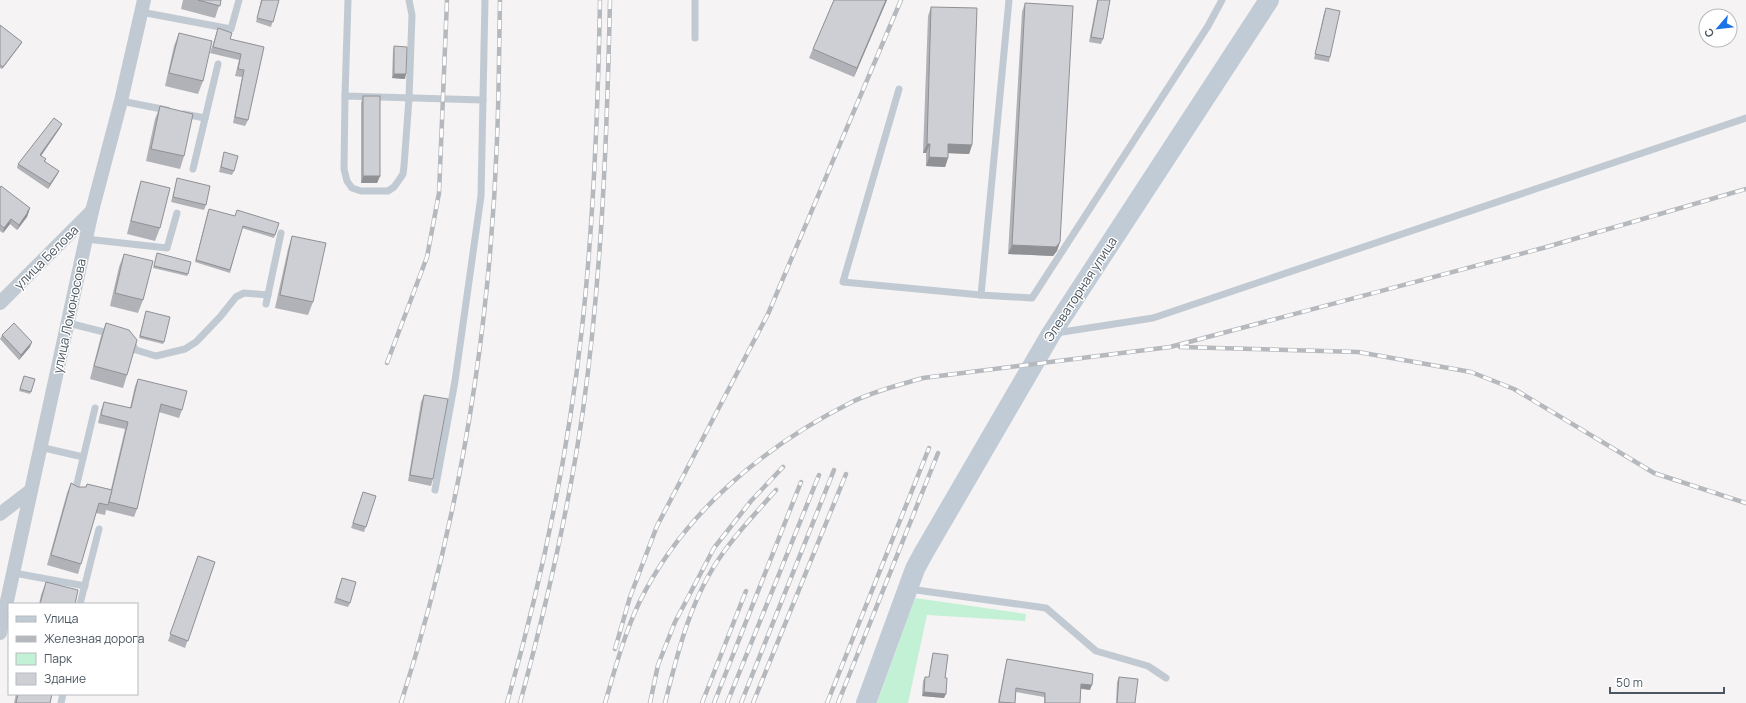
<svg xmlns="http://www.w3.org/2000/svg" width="1746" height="703" font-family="Manrope,sans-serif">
  <rect width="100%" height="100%" fill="#f5f3f3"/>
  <path fill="#c3f1d5" d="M 915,598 L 1026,614 L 1025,621 L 927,615 L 908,703 L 877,703 Z"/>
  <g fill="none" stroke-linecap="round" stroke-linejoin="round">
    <g stroke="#c1cad2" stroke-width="7">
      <path d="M 409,0 L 412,15 L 409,98 L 404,166 L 403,174 L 399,180 L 394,187 L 388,191 L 361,191 L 352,188 L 347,181 L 344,169 L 345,96 L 483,100"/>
      <path d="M 1009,0 L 981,295 L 1032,298 L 1208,26 L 1222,0"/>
      <path d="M 141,12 L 231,29 L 239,0"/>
      <path d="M 695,38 L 695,0"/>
      <path d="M 899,89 L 843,282 L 981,295"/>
      <path d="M 345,96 L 348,0"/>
      <path d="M 121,101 L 167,110"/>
      <path d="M 184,114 L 205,118"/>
      <path d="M 193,169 L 218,64"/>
      <path d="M 86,239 L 167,248 L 177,213"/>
      <path d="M 266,304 L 281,233"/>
      <path d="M 68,323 L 112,334"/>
      <path d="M 1056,333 L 1153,318 L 1746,118"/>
      <path d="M 130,341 L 136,350 L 156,356 L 185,349 L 196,342 L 220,317 L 236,297 L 244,293 L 268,295"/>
      <path d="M 40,447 L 83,457"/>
      <path d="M 435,490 L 455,381 L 481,196 L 485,0"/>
      <path d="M 75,492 L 95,408"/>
      <path d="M 14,573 L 85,586"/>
      <path d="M 909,589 L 1046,608 L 1096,651 L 1148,666 L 1166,678"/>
      <path d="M 80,604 L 99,529"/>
      <path d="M 61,703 L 63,694"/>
    </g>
    <g stroke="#c1cad2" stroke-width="14">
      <path d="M 0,303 L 92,211"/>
      <path d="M 0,514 L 30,491"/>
      <path d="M 0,633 L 92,211 L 121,101 L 144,0"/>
    </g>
    <path stroke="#c1cbd6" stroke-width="20" d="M 866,703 L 915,569 L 923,554 L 1051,334 L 1269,0"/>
    <g stroke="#b5b8bd" stroke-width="4.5">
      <g id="rail">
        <path d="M 1180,347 L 1358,352 L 1471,372 L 1514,389 L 1654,473 L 1746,503"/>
        <path d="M 387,363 L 427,257 L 439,193 L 447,0"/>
        <path d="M 615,649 L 630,597 L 657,526 L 768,314 L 901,0"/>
        <path d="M 401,703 C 459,522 490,330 497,140 C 499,93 499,47 500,0"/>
        <path d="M 507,703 C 542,580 568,455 582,328 C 594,219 598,110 600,0"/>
        <path d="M 520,703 C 546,607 569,508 583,410 C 602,274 607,137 610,0"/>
        <path d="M 605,703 C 615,669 624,635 639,603 C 683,513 764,446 852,402 C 874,391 899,385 923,378 L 1170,347 L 1543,248 L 1746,189"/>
        <path d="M 650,703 L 658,665 L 675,622 L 714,548 L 751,501 L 783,467"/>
        <path d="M 665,703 C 678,651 691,597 723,553 C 739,530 758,511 776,490"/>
        <path d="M 702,703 L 746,591"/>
        <path d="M 714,703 L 801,482"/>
        <path d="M 727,703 L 819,475"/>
        <path d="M 741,703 L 834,470"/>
        <path d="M 753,703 L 846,474"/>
        <path d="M 827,703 L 929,448"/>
        <path d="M 838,703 L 938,453"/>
      </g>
    </g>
    <use href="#rail" stroke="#fff" stroke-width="3" stroke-dasharray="9" stroke-linecap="butt"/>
  </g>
  <g fill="#b0b2b7">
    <path d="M 183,0 L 221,0 L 215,18 L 181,9 Z"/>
    <path d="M 261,0 L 279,0 L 271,27 L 256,22 Z"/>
    <path d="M 834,0 L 887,0 L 854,77 L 809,58 Z"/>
    <path d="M 1097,0 L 1110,0 L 1103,39 L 1101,44 L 1089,42 Z"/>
    <path d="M 1025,3 L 1060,242 L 1057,251 L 1053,256 L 1008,254 L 1022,12 Z"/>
    <path d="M 931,7 L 972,145 L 969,154 L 948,153 L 948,158 L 945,167 L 926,166 L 926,153 L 923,153 L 928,16 Z"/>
    <path d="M 1326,8 L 1330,57 L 1329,62 L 1314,59 L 1324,13 Z"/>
    <path d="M 0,25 L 22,42 L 21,44 L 2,69 L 0,68 Z"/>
    <path d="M 218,28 L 230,39 L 264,47 L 248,120 L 245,126 L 233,123 L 242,77 L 235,76 L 239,60 L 210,53 Z"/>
    <path d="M 179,33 L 203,81 L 198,94 L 165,86 L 174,46 Z"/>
    <path d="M 394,46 L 405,79 L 392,78 L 393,51 Z"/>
    <path d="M 363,96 L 380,176 L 377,183 L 361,183 L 361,103 Z"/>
    <path d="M 160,106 L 184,156 L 180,169 L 146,161 L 155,119 Z"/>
    <path d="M 62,124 L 60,128 L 41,156 L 46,159 L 45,162 L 59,171 L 57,175 L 48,189 L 17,168 L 18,164 Z"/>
    <path d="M 224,152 L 234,171 L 232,175 L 219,172 Z"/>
    <path d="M 177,178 L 206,205 L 204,210 L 171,202 L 176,183 Z"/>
    <path d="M 141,181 L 160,228 L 155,241 L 127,234 L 137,194 Z"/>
    <path d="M 0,188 L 30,208 L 27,217 L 17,230 L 10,224 L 3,233 L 0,231 Z"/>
    <path d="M 208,211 L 235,216 L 279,223 L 274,238 L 242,228 L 230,273 L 195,262 Z"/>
    <path d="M 292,236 L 313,302 L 308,315 L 275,308 L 288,249 Z"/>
    <path d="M 124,254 L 143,300 L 138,313 L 110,306 L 119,267 Z"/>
    <path d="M 157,256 L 188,274 L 187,276 L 153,268 Z"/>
    <path d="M 145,314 L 164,342 L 163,344 L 139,338 Z"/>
    <path d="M 106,323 L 127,375 L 123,388 L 90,379 L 101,336 Z"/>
    <path d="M 2,335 L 30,347 L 19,360 L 0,339 Z"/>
    <path d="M 24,376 L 35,379 L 30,394 L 19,391 Z"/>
    <path d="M 138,379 L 182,410 L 179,418 L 159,412 L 137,509 L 134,517 L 106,510 L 105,515 L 96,513 L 81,564 L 78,574 L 47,565 L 67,493 L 71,483 L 78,487 L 111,489 L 125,429 L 98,423 L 101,410 L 104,402 L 130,408 L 135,386 Z"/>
    <path d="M 424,395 L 433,479 L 431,486 L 408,481 L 421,402 Z"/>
    <path d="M 363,492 L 376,496 L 364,532 L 351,528 Z"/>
    <path d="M 198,556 L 215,562 L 185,648 L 168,641 Z"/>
    <path d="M 342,578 L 350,603 L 348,607 L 334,603 Z"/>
    <path d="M 46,582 L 75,604 L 39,604 L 41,595 Z"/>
    <path d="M 933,653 L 945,678 L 944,698 L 922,696 L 923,681 L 925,677 L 929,677 L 932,657 Z"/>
    <path d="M 1007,659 L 1090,690 L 1081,689 L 1080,703 L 1044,703 L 1044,697 L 1016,692 L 1015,703 L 998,703 L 1006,663 Z"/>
    <path d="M 1119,677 L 1135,703 L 1116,703 L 1117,682 Z"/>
    <path d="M 16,694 L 52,694 L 50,703 L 14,703 Z"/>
  </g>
  <g fill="#909195">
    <path d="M 886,0 L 887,0 L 854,77 L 857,68 Z"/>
    <path d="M 22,42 L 21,44 L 2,69 L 3,67 Z"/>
    <path d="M 394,74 L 406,74 L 405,79 L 392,78 Z"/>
    <path d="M 62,124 L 60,128 L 38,160 L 40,155 Z"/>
    <path d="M 927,144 L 930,144 L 926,153 L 923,153 Z"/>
    <path d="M 948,144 L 972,145 L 969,154 L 945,153 Z"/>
    <path d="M 929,157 L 948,158 L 945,167 L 926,166 Z"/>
    <path d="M 59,171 L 57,175 L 48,189 L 50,184 Z"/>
    <path d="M 363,176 L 380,176 L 377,183 L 361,183 Z"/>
    <path d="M 30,208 L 27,217 L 17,230 L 19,225 Z"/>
    <path d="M 11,219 L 10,224 L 3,233 L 4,228 Z"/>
    <path d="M 1060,242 L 1057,251 L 1053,256 L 1008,254 L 1012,245 Z"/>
    <path d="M 32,342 L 30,347 L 19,360 L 21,355 Z"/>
    <path d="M 1081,684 L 1092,685 L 1090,690 L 1079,688 Z"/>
    <path d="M 924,692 L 946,694 L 944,698 L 922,696 Z"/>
  </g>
  <g fill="#cdcfd5" stroke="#909195">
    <path d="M 198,0 L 221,0 L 220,6 Z"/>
    <path d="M 262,0 L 279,0 L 273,22 L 257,18 Z"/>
    <path d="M 834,0 L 886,0 L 857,68 L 813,49 Z"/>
    <path d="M 1098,0 L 1110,0 L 1103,39 L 1091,37 Z"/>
    <path d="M 1025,3 L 1073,6 L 1060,242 L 1056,247 L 1012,245 Z"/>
    <path d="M 931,7 L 977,8 L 972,145 L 948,144 L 948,158 L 929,157 L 930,144 L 927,144 Z"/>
    <path d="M 1326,8 L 1340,11 L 1330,57 L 1315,54 Z"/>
    <path d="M 0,25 L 22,42 L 3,67 L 0,65 Z"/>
    <path d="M 218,28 L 232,33 L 230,39 L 264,47 L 248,120 L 235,117 L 244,70 L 238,69 L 241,54 L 213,47 Z"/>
    <path d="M 179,33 L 212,41 L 203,81 L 169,73 Z"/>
    <path d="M 394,46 L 407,47 L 406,74 L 394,74 Z"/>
    <rect x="363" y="96" width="17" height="80"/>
    <path d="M 160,106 L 193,114 L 184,156 L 151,149 Z"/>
    <path d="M 54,118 L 62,124 L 40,155 L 46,159 L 44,161 L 59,171 L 50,184 L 18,164 Z"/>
    <path d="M 224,152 L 238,156 L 234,171 L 221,167 Z"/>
    <path d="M 177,178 L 210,186 L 206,205 L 173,197 Z"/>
    <path d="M 141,181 L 170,188 L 160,228 L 131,221 Z"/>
    <path d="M 1,186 L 30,208 L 27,212 L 28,212 L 19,225 L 11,219 L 4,228 L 0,225 L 0,188 Z"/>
    <path d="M 209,209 L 235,216 L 237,210 L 279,223 L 275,235 L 243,226 L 230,270 L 196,260 Z"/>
    <path d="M 292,236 L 326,243 L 313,302 L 280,295 Z"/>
    <path d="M 157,253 L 191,262 L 188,274 L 154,266 Z"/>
    <path d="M 124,254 L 153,261 L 143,300 L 115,293 Z"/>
    <path d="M 146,311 L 170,317 L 164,342 L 140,336 Z"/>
    <path d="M 14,323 L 32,342 L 21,355 L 2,335 Z"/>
    <path d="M 106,323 L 129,330 L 137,340 L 127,375 L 94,366 Z"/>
    <path d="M 24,376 L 35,379 L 31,392 L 20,389 Z"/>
    <path d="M 138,379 L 187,391 L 182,410 L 161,404 L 137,509 L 109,502 L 128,422 L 101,415 L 104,402 L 131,408 Z"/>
    <path d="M 424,395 L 448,399 L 433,479 L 410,475 Z"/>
    <path d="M 71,483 L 78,487 L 86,487 L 87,484 L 112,490 L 108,505 L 99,503 L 81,564 L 51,555 Z"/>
    <path d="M 363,492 L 376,496 L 366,527 L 353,523 Z"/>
    <path d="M 198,556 L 215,562 L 188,641 L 170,634 Z"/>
    <path d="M 342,578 L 356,582 L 350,603 L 336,598 Z"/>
    <path d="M 46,582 L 78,590 L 75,604 L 40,604 Z"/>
    <path d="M 933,653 L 948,655 L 945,678 L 947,678 L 946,694 L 924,692 L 925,677 L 929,677 Z"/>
    <path d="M 1007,659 L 1093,674 L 1092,685 L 1081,684 L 1080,703 L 1045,703 L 1045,693 L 1016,688 L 1015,703 L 999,702 Z"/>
    <path d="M 1119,677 L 1138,679 L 1135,703 L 1117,703 Z"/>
    <path d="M 18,694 L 52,694 L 50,703 L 16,703 Z"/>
  </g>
  <g text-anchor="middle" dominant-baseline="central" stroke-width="3" stroke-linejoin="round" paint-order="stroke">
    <g font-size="13" fill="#4a5661" stroke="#fff">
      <text transform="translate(46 257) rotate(-45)">улица Белова</text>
      <text transform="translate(1080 289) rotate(-57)">Элеваторная улица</text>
      <text transform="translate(69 316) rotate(-78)">улица Ломоносова</text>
    </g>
  </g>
  <rect x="8" y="603" width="130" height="92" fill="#ffffff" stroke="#b7bbc0"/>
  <rect x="16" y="616" width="20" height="6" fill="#c1cbd6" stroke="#b7bbc0"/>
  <text x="44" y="623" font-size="12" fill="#4a5661">Улица</text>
  <rect x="16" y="636" width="20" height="6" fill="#b5b8bd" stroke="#b7bbc0"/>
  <text x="44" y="643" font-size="12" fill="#4a5661">Железная дорога</text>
  <rect x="16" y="653" width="20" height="12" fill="#c3f1d5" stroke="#b7bbc0"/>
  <text x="44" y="663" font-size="12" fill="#4a5661">Парк</text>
  <rect x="16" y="673" width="20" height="12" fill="#cdcfd5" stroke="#b7bbc0"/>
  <text x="44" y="683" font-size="12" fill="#4a5661">Здание</text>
  <g transform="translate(1718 28) rotate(242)"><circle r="19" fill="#ffffff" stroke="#b7bbc0"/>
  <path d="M0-3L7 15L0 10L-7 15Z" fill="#1a73e8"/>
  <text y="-6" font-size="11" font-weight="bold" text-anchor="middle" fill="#4a5661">С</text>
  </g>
  <path d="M1610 687v6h114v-6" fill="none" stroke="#4a5661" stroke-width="2"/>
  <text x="1616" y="687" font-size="12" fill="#4a5661" stroke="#ffffff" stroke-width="3" paint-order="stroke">50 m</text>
</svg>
